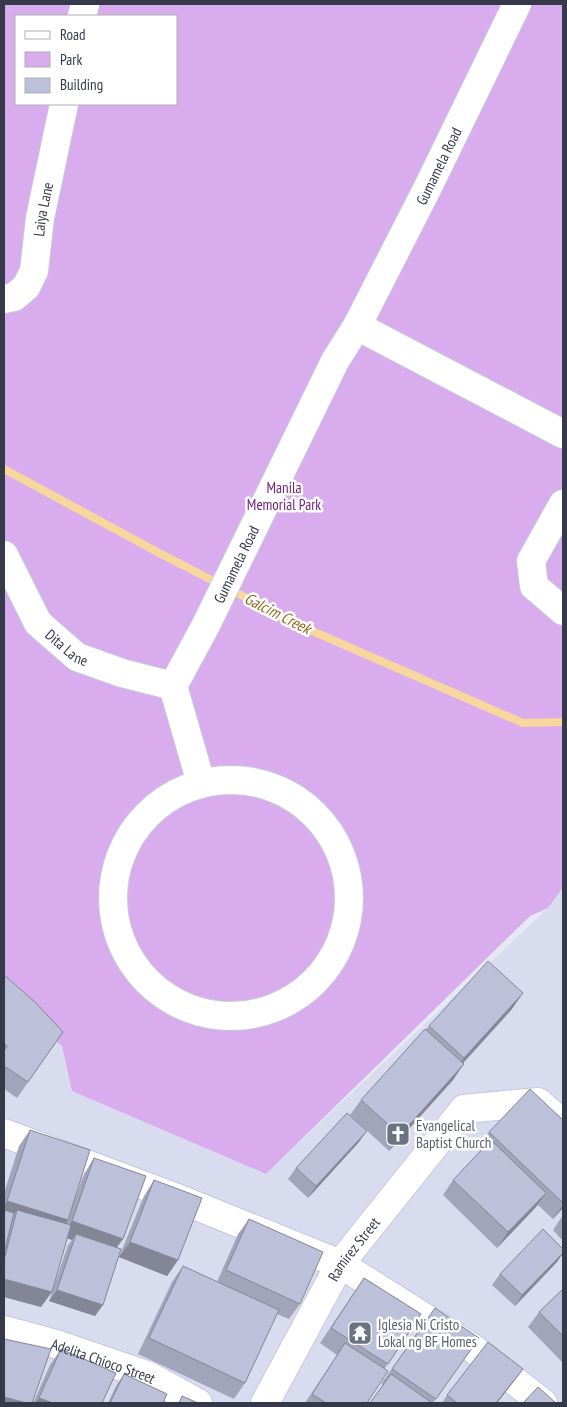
<svg xmlns="http://www.w3.org/2000/svg" width="567" height="1407" font-family="'PT Sans Narrow',sans-serif">
  <rect width="100%" height="100%" fill="#e7e8f5"/>
  <path fill="#d9dbee" d="M 563,887 L 563,1403 L 4,1403 L 4,996 L 62,1046 L 72,1091 L 266,1174 L 548,908 Z"/>
  <path fill="#d8aced" fill-rule="evenodd" d="M 4,4 L 563,4 L 563,887 L 548,908 L 530,916 L 266,1174 L 72,1091 L 62,1046 L 4,996 ZM 16,16 L 176,16 L 176,104 L 16,104 Z"/>
  <g fill="none" stroke-linecap="round" stroke-linejoin="round">
    <path stroke="#f7d79e" stroke-width="8" d="M 4,469 L 161,554 L 303,627 L 523,723 L 563,722"/>
    <g stroke="#c6c9e0" stroke-width="30">
      <g id="minor">
        <path d="M 82,16 L 85,4"/>
        <path id="s1" d="M 4,299 L 14,297 L 26,287 L 34,271 L 40,218 L 64,104"/>
        <path d="M 357,326 L 563,434"/>
        <path d="M 563,504 L 531,561 L 534,586 L 563,611"/>
        <path id="s2" d="M 4,555 L 38,623 L 77,657 L 122,673 L 173,686"/>
        <circle cx="231" cy="898" r="118"/>
        <path id="s3" d="M 201,783 L 173,686 L 206,625 L 335,361 L 357,326 L 428,187 L 517,4"/>
        <path d="M 4,1133 L 177,1198 L 340,1264 L 471,1347 L 543,1403"/>
        <path id="s4" d="M 4,1330 L 56,1344 L 149,1376 L 198,1403"/>
        <path id="s5" d="M 265,1403 L 340,1264 L 464,1109 L 538,1102 L 563,1124"/>
      </g>
    </g>
    <use href="#minor" stroke="#fff" stroke-width="28"/>
  </g>
  <g fill="#a2a5ba">
    <path d="M 4,975 L 63,1032 L 17,1098 L 4,1089 Z"/>
    <path d="M 512,1009 L 463,1063 L 453,1080 L 389,1151 L 350,1115 L 361,1100 L 429,1026 Z"/>
    <path d="M 563,1120 L 563,1208 L 553,1219 L 538,1205 L 535,1208 L 497,1248 L 443,1195 L 453,1180 L 481,1151 L 478,1148 L 489,1132 Z"/>
    <path d="M 30,1130 L 76,1196 L 84,1174 L 94,1158 L 117,1247 L 95,1316 L 49,1301 L 68,1245 L 72,1240 L 67,1238 L 41,1307 L 4,1297 L 4,1193 L 19,1146 Z"/>
    <path d="M 359,1142 L 308,1198 L 288,1179 L 296,1168 Z"/>
    <path d="M 154,1180 L 178,1260 L 167,1276 L 119,1257 L 144,1196 Z"/>
    <path d="M 563,1215 L 563,1241 L 553,1230 Z"/>
    <path d="M 249,1219 L 300,1304 L 289,1319 L 277,1314 L 245,1383 L 234,1399 L 138,1354 L 172,1282 L 183,1266 L 217,1282 L 238,1234 Z"/>
    <path d="M 563,1249 L 563,1253 L 557,1262 L 515,1306 L 492,1285 L 500,1274 Z"/>
    <path d="M 364,1278 L 421,1314 L 385,1368 L 367,1403 L 305,1403 L 337,1355 L 320,1343 Z"/>
    <path d="M 563,1289 L 563,1363 L 528,1327 L 539,1312 Z"/>
    <path d="M 435,1308 L 479,1338 L 433,1403 L 370,1403 L 383,1385 L 381,1384 Z"/>
    <path d="M 61,1349 L 102,1403 L 33,1403 L 50,1365 Z"/>
    <path d="M 523,1369 L 497,1403 L 442,1403 L 447,1395 Z"/>
    <path d="M 124,1374 L 163,1403 L 108,1403 L 116,1386 Z"/>
  </g>
  <g fill="#848697">
    <path d="M 523,993 L 512,1009 L 454,1073 L 464,1058 Z"/>
    <path d="M 464,1064 L 453,1080 L 389,1151 L 400,1135 Z"/>
    <path d="M 367,1131 L 359,1142 L 308,1198 L 316,1186 Z"/>
    <path d="M 546,1193 L 535,1208 L 497,1248 L 508,1232 Z"/>
    <path d="M 7,1201 L 68,1220 L 57,1236 L 17,1210 L 10,1221 L 4,1219 L 4,1206 Z"/>
    <path d="M 563,1205 L 563,1208 L 553,1219 Z"/>
    <path d="M 72,1221 L 123,1239 L 112,1254 L 76,1234 L 72,1240 L 61,1236 Z"/>
    <path d="M 130,1242 L 178,1260 L 167,1276 L 119,1257 Z"/>
    <path d="M 563,1253 L 557,1262 L 515,1306 L 522,1295 Z"/>
    <path d="M 4,1279 L 52,1292 L 41,1307 L 4,1297 Z"/>
    <path d="M 57,1290 L 103,1305 L 95,1316 L 49,1301 Z"/>
    <path d="M 523,1369 L 512,1384 L 497,1403 L 496,1403 Z"/>
    <path d="M 4,1397 L 27,1403 L 4,1403 Z"/>
    <path d="M 39,1398 L 53,1403 L 35,1403 Z"/>
  </g>
  <g fill="#bcc0d8" stroke="#848697">
    <path d="M 488,961 L 523,993 L 464,1058 L 429,1026 Z"/>
    <path d="M 4,975 L 35,1002 L 63,1032 L 28,1082 L 4,1066 L 4,1051 L 7,1046 L 4,1044 Z"/>
    <path d="M 425,1029 L 464,1064 L 400,1135 L 361,1100 Z"/>
    <path d="M 530,1089 L 563,1120 L 563,1203 L 489,1132 Z"/>
    <path d="M 347,1113 L 367,1131 L 316,1186 L 296,1168 Z"/>
    <path d="M 30,1130 L 90,1150 L 68,1220 L 7,1201 Z"/>
    <path d="M 491,1140 L 546,1193 L 508,1232 L 453,1180 Z"/>
    <path d="M 94,1158 L 146,1176 L 123,1239 L 72,1221 Z"/>
    <path d="M 154,1180 L 202,1198 L 178,1260 L 130,1242 Z"/>
    <path d="M 4,1210 L 14,1213 L 4,1253 Z"/>
    <path d="M 17,1210 L 71,1225 L 52,1292 L 4,1279 L 4,1260 Z"/>
    <path d="M 249,1219 L 323,1252 L 300,1304 L 226,1270 Z"/>
    <path d="M 543,1229 L 563,1249 L 563,1253 L 522,1295 L 500,1274 Z"/>
    <path d="M 76,1234 L 121,1249 L 103,1305 L 57,1290 Z"/>
    <path d="M 183,1266 L 279,1310 L 245,1383 L 149,1338 Z"/>
    <path d="M 364,1278 L 421,1314 L 388,1364 L 331,1328 Z"/>
    <path d="M 563,1289 L 563,1336 L 539,1312 Z"/>
    <path d="M 435,1308 L 479,1338 L 436,1399 L 392,1369 Z"/>
    <path d="M 4,1339 L 51,1349 L 32,1403 L 27,1403 L 4,1397 Z"/>
    <path d="M 488,1342 L 523,1369 L 496,1403 L 457,1403 L 447,1395 Z"/>
    <path d="M 345,1343 L 388,1371 L 367,1403 L 326,1403 L 312,1394 Z"/>
    <path d="M 61,1349 L 116,1373 L 102,1403 L 53,1403 L 39,1398 Z"/>
    <path d="M 124,1374 L 167,1394 L 163,1403 L 110,1403 Z"/>
    <path d="M 391,1374 L 432,1403 L 370,1403 Z"/>
    <path d="M 538,1387 L 556,1403 L 523,1403 Z"/>
    <path d="M 182,1396 L 198,1403 L 179,1403 Z"/>
  </g>
  <defs>
    <g id="church-square" transform="scale(1.25)"><rect x="-9" y="-9" width="18" height="18" rx="4" fill="#6b7280" stroke="#fff"/><path d="M-1.2-6h2.4v3.5h3.3v2.4h-3.3V6h-2.4V-.1h-3.3v-2.4h3.3Z" fill="#fff"/></g>
    <g id="temple-square" transform="scale(1.25)"><rect x="-9" y="-9" width="18" height="18" rx="4" fill="#6b7280" stroke="#fff"/><path d="M0-6L5-2H3V0L6.5 2.5H4V6H1.5V3h-3V6H-4V2.5H-6.5L-3 0V-2H-5Z" fill="#fff"/></g>
  </defs>
  <g fill-rule="evenodd">
    <use href="#church-square" x="398" y="1134"/>
    <use href="#temple-square" x="360" y="1333"/>
  </g>
  <g text-anchor="middle" dominant-baseline="central" stroke-width="5" stroke-linejoin="round" paint-order="stroke">
    <g font-size="15" fill="#353949" stroke="#fff">
      <text stroke="none"><textPath href="#s3" startOffset="685">Gumamela Road</textPath></text>
      <text stroke="none"><textPath href="#s1" startOffset="106">Laiya Lane</textPath></text>
      <text stroke="none"><textPath href="#s3" startOffset="238">Gumamela Road</textPath></text>
      <text stroke="none"><textPath href="#s2" startOffset="114">Dita Lane</textPath></text>
      <text stroke="none"><textPath href="#s5" startOffset="178">Ramirez Street</textPath></text>
      <text stroke="none"><textPath href="#s4" startOffset="104">Adelita Chioco Street</textPath></text>
    </g>
    <g font-size="15" fill="#732281" stroke="#fff">
      <text x="284" y="487">Manila<tspan x="284" dy="17">Memorial Park</tspan></text>
    </g>
    <g font-size="15" fill="#5b616d" stroke="#fff" text-anchor="start">
      <text x="416" y="1125">Evangelical<tspan x="416" dy="17">Baptist Church</tspan></text>
      <text x="378" y="1324">Iglesia Ni Cristo<tspan x="378" dy="17">Lokal ng BF Homes</tspan></text>
    </g>
    <g font-size="16" font-style="italic" fill="#946b1e" stroke="#fff">
      <text transform="translate(278 613) rotate(27)">Galcim Creek</text>
    </g>
  </g>
  <rect width="567" height="1407" fill="none" stroke="#353949" stroke-width="10"/>
  <rect x="15" y="15" width="162" height="90" fill="#ffffff" stroke="#aeb0b6"/>
  <rect x="25" y="31" width="25" height="8" fill="#ffffff" stroke="#aeb0b6"/>
  <text x="60" y="40" font-size="15" fill="#353949">Road</text>
  <rect x="25" y="52" width="25" height="15" fill="#d8aced" stroke="#aeb0b6"/>
  <text x="60" y="65" font-size="15" fill="#353949">Park</text>
  <rect x="25" y="78" width="25" height="15" fill="#bcc0d8" stroke="#aeb0b6"/>
  <text x="60" y="90" font-size="15" fill="#353949">Building</text>
</svg>
